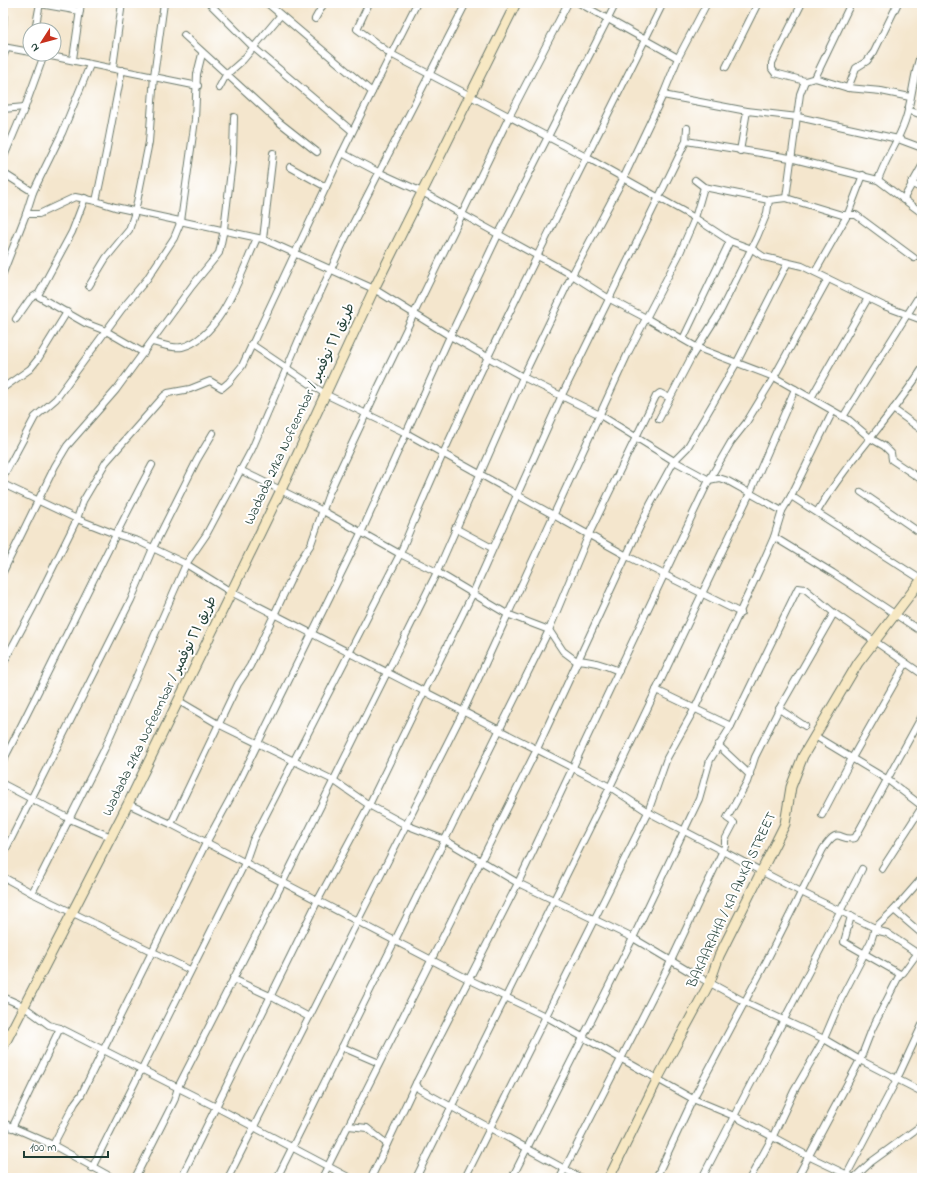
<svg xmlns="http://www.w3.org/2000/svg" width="925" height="1181" font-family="'Indie Flower','Playpen Sans Arabic',sans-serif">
  <rect width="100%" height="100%" fill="#fff"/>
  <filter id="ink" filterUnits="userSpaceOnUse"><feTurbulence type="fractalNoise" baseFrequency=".025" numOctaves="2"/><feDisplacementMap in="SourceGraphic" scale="8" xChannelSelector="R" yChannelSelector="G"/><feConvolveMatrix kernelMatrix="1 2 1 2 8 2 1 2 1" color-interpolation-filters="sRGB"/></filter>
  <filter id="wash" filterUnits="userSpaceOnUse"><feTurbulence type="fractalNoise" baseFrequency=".012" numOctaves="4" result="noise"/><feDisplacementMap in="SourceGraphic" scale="16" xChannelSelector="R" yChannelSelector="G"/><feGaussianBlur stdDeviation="0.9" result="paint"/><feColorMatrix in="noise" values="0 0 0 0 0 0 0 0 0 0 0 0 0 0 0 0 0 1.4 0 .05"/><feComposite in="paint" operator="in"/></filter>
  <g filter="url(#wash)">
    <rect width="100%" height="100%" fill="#f4e6cd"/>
  </g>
  <g filter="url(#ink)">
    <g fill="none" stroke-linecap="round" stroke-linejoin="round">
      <g stroke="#6a786a" stroke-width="8">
        <g id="street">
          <path d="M 209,3 L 253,47 L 352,131"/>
          <path d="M 267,3 L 372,92 L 342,153 L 378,172 L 422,192 L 572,275 L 608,298 L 646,318 L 698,348 L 774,377 L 795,389 L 750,493 L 610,787 L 416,1178"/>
          <path d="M 369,3 L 357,29 L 391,54 L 586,157 L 695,218 L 730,241 L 752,249 L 764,257 L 802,266 L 884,306 L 922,320"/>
          <path d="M 466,3 L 345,239 L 303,330 L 252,449 L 206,535 L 186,564 L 231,592 L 610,787 L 648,812 L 801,892 L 875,928 L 894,910 L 922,934"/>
          <path d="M 579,3 L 678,58"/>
          <path d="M 802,3 L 772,63 L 772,69 L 775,73 L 805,81 L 815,78 L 848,88 L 881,91 L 910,97"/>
          <path d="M 40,4 L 80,11"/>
          <path d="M 315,19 L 324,3"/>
          <path d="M 3,30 L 4,3"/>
          <path d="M 35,30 L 40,3"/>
          <path d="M 184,35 L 279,122 L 317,152"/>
          <path d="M 3,47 L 30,52"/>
          <path d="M 41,54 L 198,86"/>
          <path d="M 3,57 L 7,48"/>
          <path d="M 73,59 L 81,3"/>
          <path d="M 113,67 L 122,3"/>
          <path d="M 726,67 L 758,3"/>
          <path d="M 815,78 L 851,3"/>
          <path d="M 219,88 L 226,75 L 243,60 L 280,16"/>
          <path d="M 848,88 L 856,68 L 867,61 L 874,52 L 898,3"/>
          <path d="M 372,92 L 417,3"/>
          <path d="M 663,95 L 747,111 L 798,117 L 898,139 L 922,148"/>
          <path d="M 3,109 L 25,107"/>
          <path d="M 908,110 L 922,115"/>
          <path d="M 686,141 L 790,158 L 878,180 L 922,213"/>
          <path d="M 740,151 L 747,111"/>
          <path d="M 3,159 L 25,107 L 44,55"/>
          <path d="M 290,167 L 326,187"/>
          <path d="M 3,173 L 33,192"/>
          <path d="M 695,180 L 704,187 L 769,200 L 786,198 L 842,215 L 856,215 L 914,258"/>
          <path d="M 878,180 C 885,159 898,142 905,121 C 913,98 913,73 922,50"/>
          <path d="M 911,183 L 922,189"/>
          <path d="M 786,198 L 800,94 L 805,81"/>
          <path d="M 903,200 L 922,166"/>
          <path d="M 26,214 L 39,214 L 75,197 L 96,201"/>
          <path d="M 263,239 L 273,153"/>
          <path d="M 815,272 L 848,214 L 863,175"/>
          <path d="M 3,273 L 26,214 L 33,192 L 62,133 L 90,65"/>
          <path d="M 89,286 L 106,258 L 129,230 L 135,212 L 149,142 L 154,76 L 164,3"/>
          <path d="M 38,295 L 72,232 L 85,198"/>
          <path d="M 16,319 L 30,299 L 36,295 L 85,323 L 106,331 L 144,353"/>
          <path d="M 683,339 L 730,241"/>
          <path d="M 152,342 C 162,344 173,349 182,347 C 221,338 242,271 257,238"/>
          <path d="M 251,344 L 325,394 L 406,433 L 627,556 L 741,613"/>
          <path d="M 3,388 L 30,369 L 38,359 L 67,312"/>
          <path d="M 795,389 L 849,420 L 870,438 L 884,446 L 891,453 L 892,460 L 922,480"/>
          <path d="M 811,398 L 868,298"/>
          <path d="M 893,409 L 922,430"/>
          <path d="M 843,417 L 922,291"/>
          <path d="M 659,419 L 692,356 L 721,310 L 757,237 L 767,213 L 769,200"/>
          <path d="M 240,470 L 323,511 L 400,554 L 437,572 L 507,614 L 549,630 L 563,651 L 575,660 C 589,660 605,665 619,671"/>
          <path d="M 3,477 L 35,417 L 56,399 L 122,309 L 147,279 L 174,238 L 181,221 L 195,120 L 197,74 L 202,54"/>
          <path d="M 709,480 L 731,442 L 746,423 L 774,377 L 828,279"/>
          <path d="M 709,480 L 719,478 L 728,481 L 782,511"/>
          <path d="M 3,484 L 77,519 L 115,534 L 138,541 L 186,564 L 104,750 L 32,893"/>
          <path d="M 861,492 L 922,534"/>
          <path d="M 791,496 L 922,580"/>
          <path d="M 817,512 C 847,461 890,419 922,369"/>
          <path d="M 455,528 L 492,548"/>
          <path d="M 774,537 L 833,573 L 922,632"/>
          <path d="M 3,572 L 55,466 L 67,446 L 116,390 L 192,286 L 219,253 L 224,229 L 233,154 L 234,117"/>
          <path d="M 3,664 L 34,606 L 77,519 L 83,501 L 106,462 L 164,396 L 168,393 L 190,389 L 210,381 L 222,388 L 229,382 L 242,366 L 342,153"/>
          <path d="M 656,690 L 731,726"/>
          <path d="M 179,701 L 218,724 L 333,780 L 369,805 L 406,825 L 445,840 L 518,883 L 633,938 L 690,972 L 745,1002 L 824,1039 L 860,1060 L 922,1092"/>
          <path d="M 779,709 L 805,726"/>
          <path d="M 815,736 L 888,780 L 922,806"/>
          <path d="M 718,745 L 750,775"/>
          <path d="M 3,761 C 54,663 100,562 152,465"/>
          <path d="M 3,784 L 70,819 L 111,837"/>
          <path d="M 128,804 L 171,824 L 468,979 L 545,1016 L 693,1099 L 734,1116 L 808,1156 L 854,1178"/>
          <path d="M 822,815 L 852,758 L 906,663"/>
          <path d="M 171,824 L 238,684 L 250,666 L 298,564 L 311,544 L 329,493 L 379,386 L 509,117 L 568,3"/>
          <path d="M 3,855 L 131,600 L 153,548 L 197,460 L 213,433"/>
          <path d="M 882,869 L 922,807"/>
          <path d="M 3,877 L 32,893 L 190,970"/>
          <path d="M 894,910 L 922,878"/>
          <path d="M 851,916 L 844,942 L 900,974"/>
          <path d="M 875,930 L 887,933 L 917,953"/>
          <path d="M 233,979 L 272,997 L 309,1017"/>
          <path d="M 3,997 L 23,1006 L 49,1025 L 60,1028 L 216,1107 L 350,1178"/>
          <path d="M 342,1047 L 379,1063"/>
          <path d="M 3,1123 L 53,1145 L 113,1178"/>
          <path d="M 349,1126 L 367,1128 L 387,1144"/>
          <path d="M 12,1128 L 60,1028"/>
          <path d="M 53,1145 L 75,1103 L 81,1095 L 206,843 L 237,786 L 361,533 L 450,336 L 374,289 L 263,239 L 115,207 L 96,201 C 106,157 113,114 122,70"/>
          <path d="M 92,1168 L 245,863 L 253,840 L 400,554 C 477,366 574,186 663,3"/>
          <path d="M 135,1178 L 174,1101 L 178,1087 L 283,882 L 437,572 L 523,377 L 572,275 L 623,179 L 663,95 L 678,58 L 707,3"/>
          <path d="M 181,1178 L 318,900 L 369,805 L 424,692 L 473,593 L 562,395 L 677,160 L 686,141 L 687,128"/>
          <path d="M 228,1178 L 463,712 L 629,351 L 679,255 L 695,218 L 704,187"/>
          <path d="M 277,1178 L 549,630 L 589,534 L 656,396 L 660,393 L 670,398"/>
          <path d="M 322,1178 L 537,749 L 650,505 L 674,461 L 600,415 L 523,377 L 450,336 L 498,235 L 616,3"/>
          <path d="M 371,1178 L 416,1083"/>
          <path d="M 465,1178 L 648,812 L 667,758 L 695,708 L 763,562 L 774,537 L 782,511 L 791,496 L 833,411"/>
          <path d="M 512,1178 L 633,938 L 699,799 L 710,760 L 731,726 L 798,588 L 805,589 L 834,613 L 922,674"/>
          <path d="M 560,1178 L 671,961 L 725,846 L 725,840 L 734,823 L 727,818 L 747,782 L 755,757 L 779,709 L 834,613"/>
          <path d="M 581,1178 L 419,1089 L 416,1083 L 518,883 L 709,480 L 674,461 L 687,448 L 737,362 L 787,264"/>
          <path d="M 656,1178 L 693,1099 L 766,962 L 823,849 C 840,824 838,842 855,838 L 922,716"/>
          <path d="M 702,1178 L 862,869"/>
          <path d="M 750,1178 L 773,1136 L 794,1091 L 824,1039 L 841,999 L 871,941 L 875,928"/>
          <path d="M 797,1178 L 860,1060 L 872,1029 L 900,974 L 903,973 L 922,947"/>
          <path d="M 845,1178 L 897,1079 L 922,1025"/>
          <path d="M 854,1178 L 871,1162 L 922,1125"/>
          <path d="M 918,1178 L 922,1176"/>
        </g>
      </g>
      <g stroke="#6a786a" stroke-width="11">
        <g id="secondary">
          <path d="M 3,1047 L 128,804 L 281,490 L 374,289 L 516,3"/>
          <path d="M 609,1178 L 658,1078 L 710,982 L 719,956 L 785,824 L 791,787 L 803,756 L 858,663 L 922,579"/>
        </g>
      </g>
      <use href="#street" stroke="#fff" stroke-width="6"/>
      <use href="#secondary" stroke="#f7e8c3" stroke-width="9"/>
    </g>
  </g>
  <g text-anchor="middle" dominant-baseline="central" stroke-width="4" stroke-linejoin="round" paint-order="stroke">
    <g font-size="14" fill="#1f3d34" stroke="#fff">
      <text transform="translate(300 414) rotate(-65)">Wadada 21ka Nofeembar / طريق ٢١ نوفمبر</text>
      <text transform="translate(160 706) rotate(-64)">Wadada 21ka Nofeembar / طريق ٢١ نوفمبر</text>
      <text transform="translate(732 900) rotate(-65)">BAKAARAHA / KA ANKA STREET</text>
    </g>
  </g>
  <rect width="925" height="1181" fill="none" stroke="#fff" stroke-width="16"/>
  <g transform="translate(42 42) rotate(234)"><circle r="19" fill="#ffffff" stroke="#a5b1ae"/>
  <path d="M0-3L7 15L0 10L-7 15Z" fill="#c8321e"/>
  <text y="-6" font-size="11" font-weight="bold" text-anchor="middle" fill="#1f3d34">N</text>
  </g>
  <path d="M24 1151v6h84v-6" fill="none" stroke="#1f3d34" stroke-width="2"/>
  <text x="30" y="1151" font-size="12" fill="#1f3d34" stroke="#ffffff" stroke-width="3" paint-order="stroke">100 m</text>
</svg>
